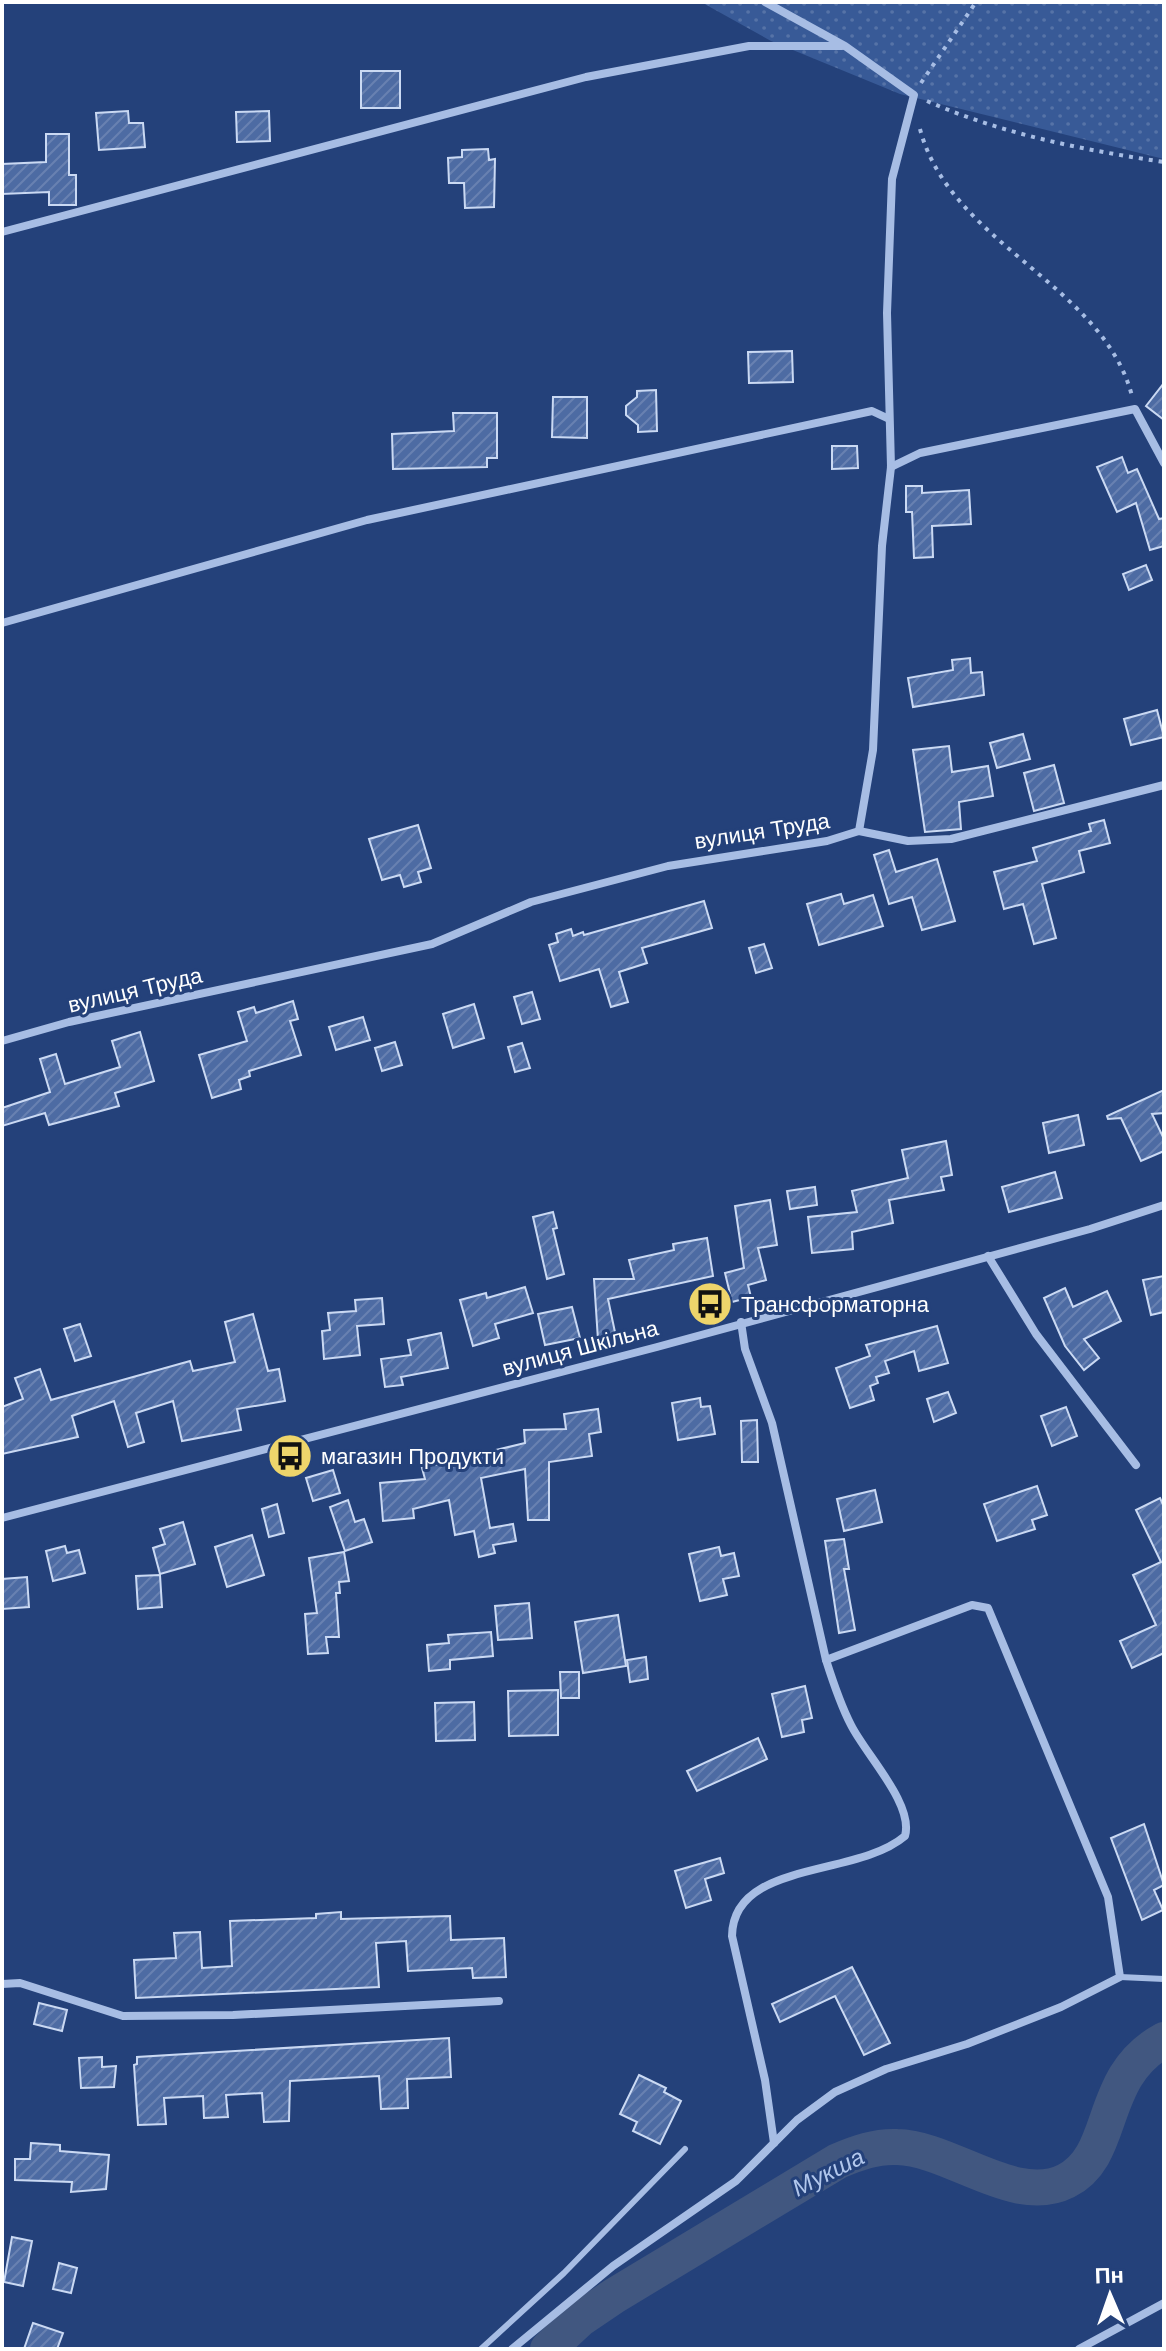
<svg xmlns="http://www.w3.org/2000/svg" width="1166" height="2351" font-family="'DM Sans',sans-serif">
  <defs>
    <pattern id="garden-dots" width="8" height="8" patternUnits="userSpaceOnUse" patternTransform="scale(2)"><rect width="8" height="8" fill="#385a97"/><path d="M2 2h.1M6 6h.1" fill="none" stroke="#5673a7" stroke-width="1.8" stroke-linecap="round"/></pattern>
    <pattern id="building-hatch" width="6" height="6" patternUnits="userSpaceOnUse" patternTransform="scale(2)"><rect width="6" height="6" fill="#4d6ba3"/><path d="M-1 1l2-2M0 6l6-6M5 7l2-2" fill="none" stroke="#6881b1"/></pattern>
  </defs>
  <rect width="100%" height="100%" fill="#24417a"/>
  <path fill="url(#garden-dots)" d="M 701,2 L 1164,2 L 1164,159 L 900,94 L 771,41 Z"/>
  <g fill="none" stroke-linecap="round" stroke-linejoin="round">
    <path stroke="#415780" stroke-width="36" d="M 548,2349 L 580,2319 L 614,2296 L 838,2161 C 857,2153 876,2146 897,2147 C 951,2148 1015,2207 1066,2181 C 1118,2155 1096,2077 1164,2040"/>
  </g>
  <g fill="url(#building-hatch)" stroke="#cad9f3" stroke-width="2">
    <rect x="361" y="71" width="39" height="37"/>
    <path d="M 128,111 L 129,123 L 143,123 L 145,147 L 99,150 L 96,113 Z"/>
    <path d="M 269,111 L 270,141 L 237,142 L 236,112 Z"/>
    <path d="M 46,134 L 69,134 L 69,175 L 76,175 L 76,205 L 49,205 L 49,192 L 2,194 L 2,164 L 46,162 Z"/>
    <path d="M 488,149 L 489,160 L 495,159 L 494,207 L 465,208 L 464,183 L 449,183 L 448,158 L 462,157 L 462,150 Z"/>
    <path d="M 792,351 L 793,382 L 749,383 L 748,352 Z"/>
    <path d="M 1164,383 L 1164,420 L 1146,406 Z"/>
    <path d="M 656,390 L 657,431 L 638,432 L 638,425 L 626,415 L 626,406 L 637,397 L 637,391 Z"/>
    <path d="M 553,397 L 587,397 L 587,438 L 552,437 Z"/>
    <path d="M 453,413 L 497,413 L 497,458 L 487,458 L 487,467 L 393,469 L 392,434 L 454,431 Z"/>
    <path d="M 832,446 L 857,446 L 858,468 L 832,469 Z"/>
    <path d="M 1122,457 L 1128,473 L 1137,469 L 1159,519 L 1164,518 L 1164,546 L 1150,550 L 1136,503 L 1117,512 L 1097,467 Z"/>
    <path d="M 906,486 L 922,486 L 922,493 L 969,490 L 971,524 L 932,526 L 933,557 L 914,558 L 912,512 L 906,512 Z"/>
    <path d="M 1146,565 L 1152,580 L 1129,590 L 1123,574 Z"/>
    <path d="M 970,658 L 971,673 L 982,672 L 984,695 L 913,707 L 908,678 L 953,670 L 952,660 Z"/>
    <path d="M 1157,710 L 1164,737 L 1131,745 L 1124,719 Z"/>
    <path d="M 1023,734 L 1030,759 L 997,768 L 990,743 Z"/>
    <path d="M 949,746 L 952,772 L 988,766 L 993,796 L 959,802 L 961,829 L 925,832 L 913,750 Z"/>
    <path d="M 1054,765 L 1064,803 L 1034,811 L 1024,773 Z"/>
    <path d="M 1104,820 L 1110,843 L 1079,851 L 1084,872 L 1042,884 L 1056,938 L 1034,944 L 1023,904 L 1004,909 L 994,872 L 1037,861 L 1033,848 L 1091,831 L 1089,824 Z"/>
    <path d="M 418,825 L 431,868 L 418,872 L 421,882 L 404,887 L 400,875 L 382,880 L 369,839 Z"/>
    <path d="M 889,850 L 896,872 L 937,859 L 955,921 L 922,930 L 912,897 L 889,904 L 874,855 Z"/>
    <path d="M 841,894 L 844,904 L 873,895 L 883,926 L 819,945 L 807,904 Z"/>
    <path d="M 704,901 L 712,928 L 642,948 L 647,963 L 619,972 L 628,1002 L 611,1007 L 599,969 L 560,981 L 549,945 L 558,942 L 556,934 L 571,929 L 573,936 L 583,932 L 584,935 Z"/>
    <path d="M 764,944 L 772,968 L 756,973 L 749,948 Z"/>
    <path d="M 532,992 L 540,1019 L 522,1024 L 514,997 Z"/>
    <path d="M 293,1001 L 298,1019 L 290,1021 L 301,1055 L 249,1071 L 250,1076 L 239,1080 L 241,1089 L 212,1098 L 199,1055 L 247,1041 L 238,1012 L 254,1007 L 256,1013 Z"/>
    <path d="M 474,1004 L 484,1038 L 453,1048 L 443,1014 Z"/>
    <path d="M 363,1017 L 370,1040 L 336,1050 L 329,1027 Z"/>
    <path d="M 140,1032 L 154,1081 L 115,1093 L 119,1106 L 49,1125 L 45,1113 L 2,1126 L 2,1108 L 50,1092 L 40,1059 L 56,1054 L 65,1084 L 120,1067 L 112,1041 Z"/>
    <path d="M 395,1042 L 402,1065 L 382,1071 L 375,1048 Z"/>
    <path d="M 522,1043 L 530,1068 L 515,1072 L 508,1047 Z"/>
    <path d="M 1164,1090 L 1164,1113 L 1152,1114 L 1164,1139 L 1164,1151 L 1141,1161 L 1121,1118 L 1108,1119 L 1107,1116 Z"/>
    <path d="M 1078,1115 L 1084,1145 L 1049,1153 L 1043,1123 Z"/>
    <path d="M 946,1141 L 952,1175 L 941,1177 L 944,1190 L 889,1200 L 893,1223 L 852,1232 L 853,1249 L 812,1253 L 808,1217 L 857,1212 L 852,1191 L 908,1178 L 902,1150 Z"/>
    <path d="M 1055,1172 L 1062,1198 L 1009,1212 L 1002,1187 Z"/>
    <path d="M 815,1187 L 817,1205 L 790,1209 L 787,1191 Z"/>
    <path d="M 770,1200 L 777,1245 L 758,1248 L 766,1280 L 748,1285 L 751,1297 L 732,1302 L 725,1273 L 744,1268 L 735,1206 Z"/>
    <path d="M 553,1212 L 557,1228 L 553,1229 L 564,1274 L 547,1279 L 533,1217 Z"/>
    <path d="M 707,1238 L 713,1276 L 608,1299 L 616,1337 L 598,1340 L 594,1279 L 634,1279 L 629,1260 L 674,1250 L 673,1244 Z"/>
    <path d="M 1164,1276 L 1164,1312 L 1151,1315 L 1143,1280 Z"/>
    <path d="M 525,1287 L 533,1313 L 495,1324 L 499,1338 L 473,1346 L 460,1300 L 486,1293 L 487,1298 Z"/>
    <path d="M 1065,1288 L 1073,1307 L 1107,1291 L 1121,1321 L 1084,1339 L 1099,1358 L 1084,1370 L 1065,1346 L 1044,1298 Z"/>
    <path d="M 382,1298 L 384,1324 L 357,1326 L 360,1355 L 324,1359 L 322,1331 L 330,1330 L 328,1313 L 356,1311 L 355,1300 Z"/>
    <path d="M 572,1307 L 580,1338 L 545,1345 L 538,1314 Z"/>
    <path d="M 253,1314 L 268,1371 L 279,1369 L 285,1401 L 237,1409 L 241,1430 L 182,1441 L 173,1401 L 136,1413 L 144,1442 L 128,1447 L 114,1401 L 72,1416 L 78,1437 L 2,1454 L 2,1407 L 23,1399 L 15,1378 L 40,1369 L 51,1400 L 190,1361 L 193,1371 L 235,1362 L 225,1322 Z"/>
    <path d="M 80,1324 L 91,1356 L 75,1361 L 64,1329 Z"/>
    <path d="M 937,1326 L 948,1363 L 919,1371 L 914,1351 L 885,1361 L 889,1373 L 876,1377 L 878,1383 L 870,1386 L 874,1400 L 850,1408 L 836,1368 L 870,1356 L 866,1345 Z"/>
    <path d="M 441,1333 L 448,1368 L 401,1377 L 403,1385 L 385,1387 L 381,1359 L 411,1355 L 408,1340 Z"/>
    <path d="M 948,1392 L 956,1413 L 934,1422 L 927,1399 Z"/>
    <path d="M 700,1398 L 701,1407 L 710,1406 L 715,1434 L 678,1440 L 672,1403 Z"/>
    <path d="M 1066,1407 L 1077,1436 L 1052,1446 L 1041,1416 Z"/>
    <path d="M 598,1409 L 601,1432 L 589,1434 L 592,1456 L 549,1462 L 549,1520 L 528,1520 L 525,1469 L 481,1478 L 490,1528 L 513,1524 L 516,1541 L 493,1545 L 495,1553 L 479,1557 L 474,1531 L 455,1535 L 449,1500 L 413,1509 L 414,1518 L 383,1521 L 380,1483 L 425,1479 L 422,1468 L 525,1443 L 524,1430 L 566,1429 L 564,1414 Z"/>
    <path d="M 757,1420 L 758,1462 L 742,1462 L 741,1421 Z"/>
    <path d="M 333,1470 L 340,1493 L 313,1501 L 306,1478 Z"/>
    <path d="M 1037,1486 L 1047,1515 L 1032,1520 L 1035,1529 L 997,1541 L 984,1504 Z"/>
    <path d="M 875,1490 L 882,1522 L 844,1531 L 837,1499 Z"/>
    <path d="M 1160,1498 L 1164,1507 L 1164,1653 L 1132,1668 L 1120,1641 L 1156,1625 L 1133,1575 L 1161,1562 L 1136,1510 Z"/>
    <path d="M 348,1500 L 355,1522 L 364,1519 L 372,1542 L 345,1551 L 330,1507 Z"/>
    <path d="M 277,1504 L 284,1533 L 269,1537 L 262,1509 Z"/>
    <path d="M 183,1522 L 195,1564 L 160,1574 L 153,1548 L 165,1544 L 160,1529 Z"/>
    <path d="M 252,1535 L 264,1575 L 227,1587 L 215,1547 Z"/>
    <path d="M 844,1539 L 849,1569 L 844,1569 L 855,1630 L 839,1633 L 825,1541 Z"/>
    <path d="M 65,1546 L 67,1553 L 79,1550 L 85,1573 L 53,1581 L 46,1551 Z"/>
    <path d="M 719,1547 L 721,1556 L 734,1553 L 739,1576 L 723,1579 L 727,1595 L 700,1601 L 689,1554 Z"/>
    <path d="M 344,1552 L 349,1581 L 339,1582 L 340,1593 L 336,1593 L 339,1637 L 326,1637 L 328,1653 L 308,1654 L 305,1614 L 317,1613 L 309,1558 Z"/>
    <path d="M 160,1575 L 162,1607 L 138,1609 L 136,1576 Z"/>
    <path d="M 27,1577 L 29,1607 L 2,1609 L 2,1579 Z"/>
    <path d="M 529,1603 L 532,1638 L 498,1640 L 495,1606 Z"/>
    <path d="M 618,1615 L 626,1666 L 583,1673 L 575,1622 Z"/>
    <path d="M 491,1632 L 493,1656 L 450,1660 L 450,1669 L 429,1671 L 427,1645 L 449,1643 L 448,1635 Z"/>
    <path d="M 646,1657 L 648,1679 L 630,1682 L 627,1660 Z"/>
    <path d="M 560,1672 L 579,1672 L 579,1698 L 561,1698 Z"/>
    <path d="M 805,1686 L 812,1718 L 802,1720 L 804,1732 L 782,1737 L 772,1694 Z"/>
    <path d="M 558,1690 L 558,1735 L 509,1736 L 508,1691 Z"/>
    <path d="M 474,1702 L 475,1740 L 436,1741 L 435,1703 Z"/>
    <path d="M 758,1738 L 767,1759 L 697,1791 L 687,1771 Z"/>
    <path d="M 1144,1824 L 1164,1885 L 1154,1890 L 1163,1910 L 1142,1920 L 1111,1838 Z"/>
    <path d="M 720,1858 L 724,1873 L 705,1879 L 711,1900 L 686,1908 L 675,1871 Z"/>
    <path d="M 341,1912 L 341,1919 L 450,1916 L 451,1940 L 504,1938 L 506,1977 L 473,1978 L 472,1968 L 408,1971 L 406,1941 L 376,1943 L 379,1987 L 136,1998 L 134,1960 L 176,1958 L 174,1933 L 200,1932 L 202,1968 L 232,1966 L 230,1921 L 316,1918 L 316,1914 Z"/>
    <path d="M 852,1967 L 890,2043 L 864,2055 L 835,1996 L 780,2022 L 772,2004 Z"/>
    <path d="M 39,2003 L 67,2010 L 62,2031 L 34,2024 Z"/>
    <path d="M 449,2038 L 451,2077 L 407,2079 L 408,2108 L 381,2109 L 379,2076 L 290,2081 L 289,2121 L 264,2122 L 262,2093 L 226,2095 L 228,2117 L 204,2118 L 203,2096 L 164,2098 L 166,2124 L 138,2125 L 134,2065 L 137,2064 L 137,2057 Z"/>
    <path d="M 102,2057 L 102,2067 L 116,2066 L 114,2087 L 81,2088 L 79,2058 Z"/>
    <path d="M 639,2075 L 666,2088 L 664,2092 L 681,2101 L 660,2144 L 633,2131 L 637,2122 L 620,2114 Z"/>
    <path d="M 31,2143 L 60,2145 L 60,2151 L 109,2155 L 106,2189 L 71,2192 L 72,2182 L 15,2180 L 15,2159 L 30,2159 Z"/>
    <path d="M 12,2237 L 32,2241 L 23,2286 L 4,2282 Z"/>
    <path d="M 59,2263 L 77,2268 L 71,2293 L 53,2289 Z"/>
    <path d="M 33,2323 L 63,2333 L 57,2349 L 24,2349 Z"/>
  </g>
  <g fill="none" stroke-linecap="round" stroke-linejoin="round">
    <g stroke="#a7bde4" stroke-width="4" stroke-dasharray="4 6" stroke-linecap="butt">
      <path d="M 921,83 L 976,2"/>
      <path d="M 927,101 C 1002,134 1083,150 1164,162"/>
      <path d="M 920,129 C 950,244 1103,284 1132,396"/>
    </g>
    <g stroke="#a7bde4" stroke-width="6">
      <path d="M 1120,1977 L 1164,1979"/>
      <path d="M 481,2349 L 564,2273 L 685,2149"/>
    </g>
    <g stroke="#a7bde4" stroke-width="8">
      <path d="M 765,2 L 845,46 L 914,95 L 892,179 L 887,313 L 891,467 L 882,546 L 873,750 L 859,831"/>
      <path d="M 2,232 L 586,77 L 749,46 L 842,46"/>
      <path d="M 891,467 L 920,453 L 1135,409 L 1164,463"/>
      <path d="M 2,623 L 367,520 L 872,411 L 887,418"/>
      <path d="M 859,831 L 908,841 L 951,839 L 1164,785"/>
      <path d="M 2,1041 L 69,1022 L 432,944 L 531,902 L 668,866 L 827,841 L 859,831"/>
      <path d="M 988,1256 L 1036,1334 L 1136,1465"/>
      <path d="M 2,1518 L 657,1347 L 1090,1229 L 1164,1205"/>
      <path d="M 2,1984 L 20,1983 L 123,2016 L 233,2015 L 499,2001"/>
      <path d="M 774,2143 L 765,2080 L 732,1936 C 733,1860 856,1878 905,1836 C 914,1804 866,1755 851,1725 C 840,1704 833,1682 826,1660"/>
      <path d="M 512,2349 L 613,2266 L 736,2181 L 797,2120 L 835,2092 L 886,2069 L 967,2044 L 1061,2007 L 1120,1977 L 1108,1897 L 988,1608 L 972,1605 L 826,1660 L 772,1423 L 745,1349 L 741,1322"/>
      <path d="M 1079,2349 L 1164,2303"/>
    </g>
  </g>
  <defs>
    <g id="bus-disc" transform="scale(2.3)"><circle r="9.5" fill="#eed56b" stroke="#24417a"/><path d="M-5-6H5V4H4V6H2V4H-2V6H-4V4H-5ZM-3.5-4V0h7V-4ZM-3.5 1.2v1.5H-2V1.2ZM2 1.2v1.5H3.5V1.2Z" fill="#111"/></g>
  </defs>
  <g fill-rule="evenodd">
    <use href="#bus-disc" x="710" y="1304"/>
    <use href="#bus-disc" x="290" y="1456"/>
  </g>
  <g text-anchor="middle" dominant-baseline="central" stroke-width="6" stroke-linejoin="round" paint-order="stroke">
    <g font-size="22" fill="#fff" stroke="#24417a">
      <text transform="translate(762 831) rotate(-9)">вулиця Труда</text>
      <text transform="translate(135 990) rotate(-13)">вулиця Труда</text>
      <text transform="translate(580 1348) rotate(-15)">вулиця Шкільна</text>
    </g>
    <g font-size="22" fill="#fff" stroke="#24417a" text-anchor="start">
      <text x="741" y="1304">Трансформаторна</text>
      <text x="321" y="1456">магазин Продукти</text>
    </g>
    <g font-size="24" font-style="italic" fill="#b2c7ec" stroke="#24417a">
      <text transform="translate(828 2172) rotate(-27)">Мукша</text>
    </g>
  </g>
  <rect width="1166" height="2351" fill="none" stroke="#ffffff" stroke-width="8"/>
  <g transform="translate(1110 2295) rotate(358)" stroke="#24417a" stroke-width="6" paint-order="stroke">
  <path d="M0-6L14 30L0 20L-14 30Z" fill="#ffffff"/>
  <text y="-12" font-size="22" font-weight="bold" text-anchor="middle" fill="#ffffff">Пн</text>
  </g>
</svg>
